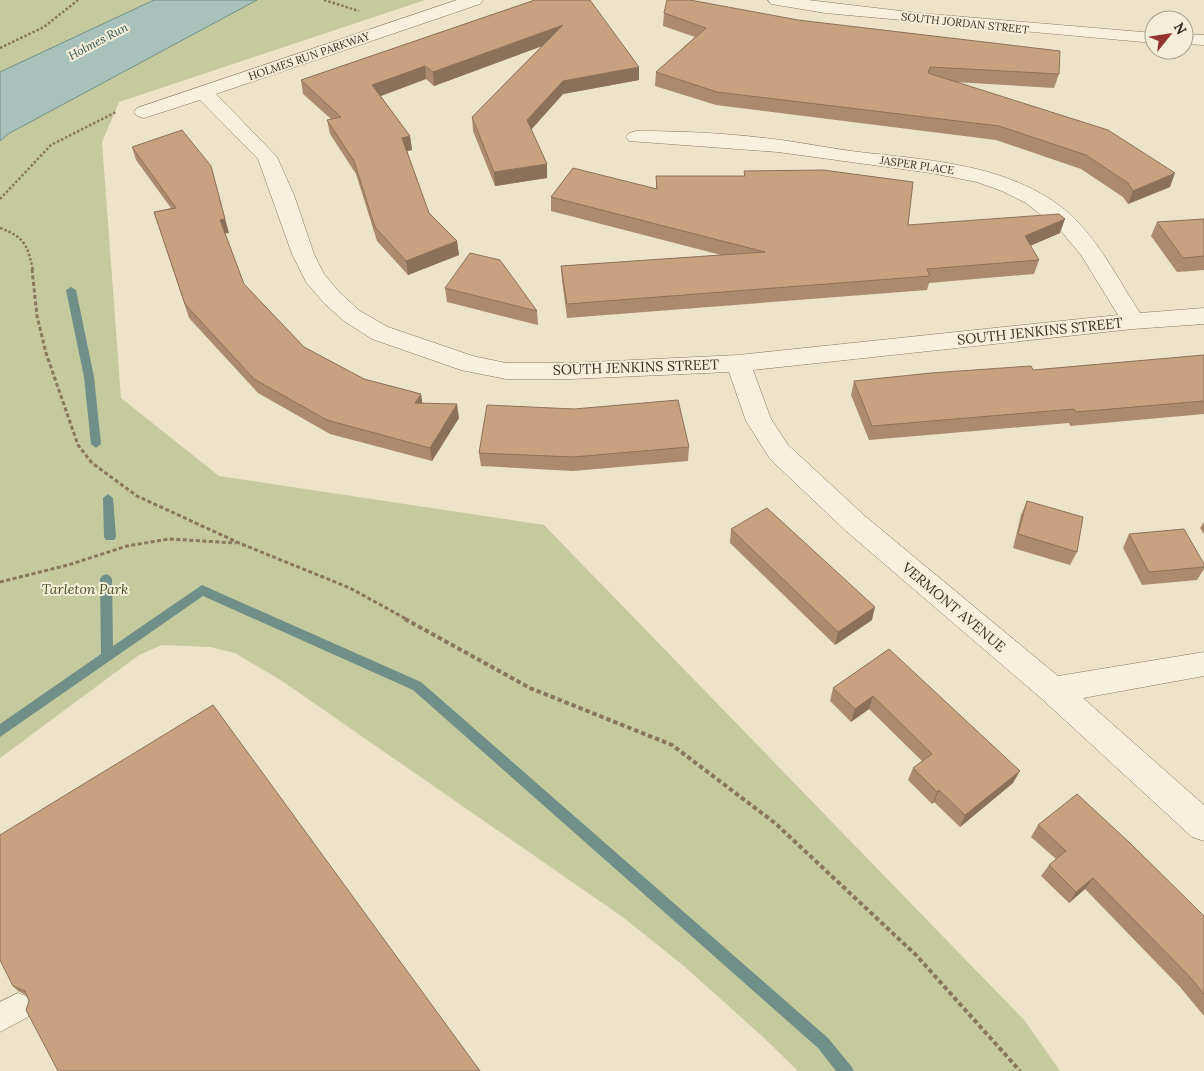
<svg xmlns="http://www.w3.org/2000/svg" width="1204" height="1071" font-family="Lora,serif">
  <rect width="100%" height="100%" fill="#ece3c8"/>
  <g fill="#c4ca9d">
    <path d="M 0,0 L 154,0 L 0,72 Z"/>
    <path d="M 257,0 L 425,0 L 119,102 L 102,142 L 121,398 L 219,476 L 544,525 L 1025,1021 L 1060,1071 L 798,1071 L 763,1037 L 685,967 L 624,918 L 282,681 L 235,653 L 210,647 L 162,645 L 139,655 L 0,758 L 0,141 L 8,134 Z"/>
  </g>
  <path fill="#a9c1bb" stroke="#708f88" d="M 154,0 L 257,0 L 8,134 L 0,141 L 0,72 Z"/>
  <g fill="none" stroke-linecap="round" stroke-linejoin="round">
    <g fill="#708f88" fill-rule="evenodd">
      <path d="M 71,287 L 76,290 L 94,377 L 101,444 L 96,448 L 91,444 L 84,377 L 66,290 Z"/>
      <path d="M 108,494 L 113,498 L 116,537 L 114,540 L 106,540 L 104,537 L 103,498 Z"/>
      <path d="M 106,574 L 110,576 L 112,579 L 113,646 L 202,585 L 421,682 L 828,1038 L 851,1066 L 854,1071 L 836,1071 L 818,1048 L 413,690 L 203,596 L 0,737 L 0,724 L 101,654 L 100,579 L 102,576 Z"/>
    </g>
    <g stroke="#88765e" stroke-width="1">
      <path id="lane" d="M 18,993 L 28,997 L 32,1007 L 28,1017 L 0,1032 L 0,1002 Z"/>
    </g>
    <g stroke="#88765e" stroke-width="1">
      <g id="street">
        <path d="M 457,0 L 483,0 L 480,4 L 216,94 L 277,157 L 294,195 L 314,254 L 324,274 L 340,293 L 360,311 L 388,327 L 473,356 L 506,363 L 571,363 L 738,355 L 1118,315 L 1081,255 L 1060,230 L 1026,203 L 1002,191 L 977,182 L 931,173 L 778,152 L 629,141 L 626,137 L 629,133 L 636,131 C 679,131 722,133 765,138 C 794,141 822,147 851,151 C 923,160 1004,162 1064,209 C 1097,236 1117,278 1140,313 L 1204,308 L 1204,324 L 1133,329 L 753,370 L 771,419 L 788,445 L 866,517 L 1058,676 L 1204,652 L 1204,676 L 1083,698 L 1204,805 L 1204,841 L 1192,837 L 1042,699 L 846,531 L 770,459 L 746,421 L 729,372 L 571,379 L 506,379 L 461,370 L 372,339 L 344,321 L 324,303 L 306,282 L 292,254 L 258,159 L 200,100 L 144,118 L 137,116 L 134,112 L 137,108 Z"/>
        <path d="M 768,0 L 808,0 L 918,13 L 1154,33 L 1154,43 L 825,13 L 771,4 Z"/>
        <path d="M 1184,34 L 1204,35 L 1204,45 L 1184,44 Z"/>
      </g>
    </g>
    <g stroke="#88765e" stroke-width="2.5" stroke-dasharray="2.5 2" stroke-linecap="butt">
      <path d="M 324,0 L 359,11"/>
      <path d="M 0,48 L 44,27 L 78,0"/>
      <path d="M 0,199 L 51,145 L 116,112"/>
      <path d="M 0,228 C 25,237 28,246 33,271"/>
    </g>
    <g stroke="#88765e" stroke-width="3" stroke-dasharray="4 2.5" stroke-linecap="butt">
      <path d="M 32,269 L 37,316 L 46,353 L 78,445 L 92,463 L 137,496 L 239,543 L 350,588 L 408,620"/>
      <path d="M 0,582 L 68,565 L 127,546 L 169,539 L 236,543"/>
    </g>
    <path stroke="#88765e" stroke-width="4" stroke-dasharray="4.5 3" stroke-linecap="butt" d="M 405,619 L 530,688 L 672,745 L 775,823 L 916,955 L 1020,1071"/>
    <use href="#lane" fill="#f7f0dc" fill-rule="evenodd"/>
    <use href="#street" fill="#f7f0dc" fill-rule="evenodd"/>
  </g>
  <g fill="#ac8a6f">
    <path d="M 535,0 L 639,67 L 639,80 L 563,94 L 531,130 L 547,164 L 547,178 L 495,186 L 473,131 L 472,117 L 542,46 L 434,86 L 426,79 L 381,96 L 410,136 L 412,150 L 407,151 L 429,213 L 457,241 L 459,255 L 408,275 L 377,241 L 356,174 L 330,134 L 327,120 L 331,119 L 303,94 L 301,80 Z"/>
    <path d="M 664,13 L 1059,74 L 1054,88 L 955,82 L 1170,187 L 1128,204 L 1123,197 L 1081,169 L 996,140 L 716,105 L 655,86 L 656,72 L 695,37 L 663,26 Z"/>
    <path d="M 132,147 L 229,233 L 225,233 L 244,284 L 304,347 L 364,379 L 421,394 L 422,403 L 459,418 L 432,461 L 330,434 L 258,393 L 189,318 L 154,212 L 171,208 L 136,160 Z"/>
    <path d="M 744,171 L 908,225 L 1060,233 L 1030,246 L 1039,260 L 1034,274 L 929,283 L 927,290 L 567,318 L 562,280 L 561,266 L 721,255 L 551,211 L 551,197 L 656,189 L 656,176 L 744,176 Z"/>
    <path d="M 1204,219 L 1204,270 L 1177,272 L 1151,236 L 1157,222 Z"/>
    <path d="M 445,288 L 537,311 L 538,325 L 447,302 Z"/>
    <path d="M 1204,355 L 1204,414 L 1070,426 L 1069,423 L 869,440 L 851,395 L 854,381 L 1033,370 Z"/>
    <path d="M 689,447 L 688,461 L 573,471 L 481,466 L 479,453 Z"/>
    <path d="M 1027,501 L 1077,552 L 1070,565 L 1013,548 L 1021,515 Z"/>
    <path d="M 1204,522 L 1204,534 L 1200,528 Z"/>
    <path d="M 731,529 L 872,620 L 835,645 L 730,543 Z"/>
    <path d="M 1129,534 L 1204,564 L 1204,569 L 1197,580 L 1142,585 L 1123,548 Z"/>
    <path d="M 889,649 L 1013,783 L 960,827 L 934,802 L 932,804 L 908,780 L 913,768 L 922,761 L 869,709 L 851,722 L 830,701 L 833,688 Z"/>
    <path d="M 1038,825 L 1204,916 L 1204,1016 L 1180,987 L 1085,889 L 1069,903 L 1041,876 L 1049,865 L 1056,859 L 1031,837 Z"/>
    <path d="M 13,986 L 480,1071 L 29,1001 L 26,995 L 18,991 Z"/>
  </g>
  <g fill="#8c715a">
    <path d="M 563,25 L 564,38 L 434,86 L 433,72 Z"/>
    <path d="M 425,66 L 426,79 L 375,98 L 372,85 Z"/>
    <path d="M 639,67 L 639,80 L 563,94 L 527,134 L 527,120 L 563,81 Z"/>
    <path d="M 410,136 L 412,150 L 404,152 L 402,138 Z"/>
    <path d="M 547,164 L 547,178 L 495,186 L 494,172 Z"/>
    <path d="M 211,166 L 229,233 L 223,234 L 220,220 Z"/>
    <path d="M 1175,173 L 1170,187 L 1128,204 L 1133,191 Z"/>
    <path d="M 1065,219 L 1060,233 L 1020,250 L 1025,236 Z"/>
    <path d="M 457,241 L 459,255 L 408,275 L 406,261 Z"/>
    <path d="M 421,394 L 423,408 L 415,403 Z"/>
    <path d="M 457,404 L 459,418 L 432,461 L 430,448 Z"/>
    <path d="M 875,607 L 872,620 L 835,645 L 838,632 Z"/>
    <path d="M 873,696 L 869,709 L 851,722 L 855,709 Z"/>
    <path d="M 1020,771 L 1013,783 L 960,827 L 965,815 Z"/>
    <path d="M 939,790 L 934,802 L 932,804 L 937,792 Z"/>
    <path d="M 1093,878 L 1085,889 L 1069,903 L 1076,892 Z"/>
  </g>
  <g fill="#c8a181" stroke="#8c715a">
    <path d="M 535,0 L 590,0 L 639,67 L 563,81 L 527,120 L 547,164 L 494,172 L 472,117 L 563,25 L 433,72 L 425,66 L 372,85 L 410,136 L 402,138 L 429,213 L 457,241 L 406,261 L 375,227 L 354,161 L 327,120 L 341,117 L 301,80 Z"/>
    <path d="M 667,0 L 690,0 L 798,20 L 1060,51 L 1059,74 L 930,67 L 928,73 L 1108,130 L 1175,173 L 1133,191 L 1128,183 L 1086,155 L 999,126 L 717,92 L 656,72 L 706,28 L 664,13 Z"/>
    <path d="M 182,130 L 211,166 L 225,219 L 220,220 L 244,284 L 304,347 L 364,379 L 421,394 L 415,403 L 457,404 L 430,448 L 327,420 L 254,379 L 185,304 L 154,212 L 176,208 L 132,147 Z"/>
    <path d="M 573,168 L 657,189 L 656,176 L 745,176 L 744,171 L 823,170 L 913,182 L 908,225 L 1059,214 L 1065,219 L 1025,236 L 1039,260 L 927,269 L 930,276 L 567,304 L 561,266 L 765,252 L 551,197 Z"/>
    <path d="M 1204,219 L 1204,256 L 1183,258 L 1157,222 Z"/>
    <path d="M 470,253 L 500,260 L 537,311 L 445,288 Z"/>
    <path d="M 1204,355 L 1204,401 L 1076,412 L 1074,409 L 872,426 L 854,381 L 931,373 L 1031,366 L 1033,370 Z"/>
    <path d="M 678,400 L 689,447 L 573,457 L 479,453 L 487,405 L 574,409 Z"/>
    <path d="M 1027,501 L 1083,517 L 1077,552 L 1018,534 Z"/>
    <path d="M 767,508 L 875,607 L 838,632 L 731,529 Z"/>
    <path d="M 1184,529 L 1204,564 L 1204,567 L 1149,572 L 1129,534 Z"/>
    <path d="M 889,649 L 1020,771 L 965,815 L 939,790 L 937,792 L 913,768 L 932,754 L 873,696 L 855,709 L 833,688 Z"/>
    <path d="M 213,705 L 480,1071 L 58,1071 L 26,1010 L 29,1001 L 25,991 L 13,986 L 0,960 L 0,835 Z"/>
    <path d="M 1077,794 L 1131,844 L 1204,916 L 1204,994 L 1190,977 L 1093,878 L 1076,892 L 1049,865 L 1066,851 L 1038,825 Z"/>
  </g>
  <g text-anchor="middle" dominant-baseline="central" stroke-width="4" stroke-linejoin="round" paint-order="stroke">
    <g font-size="11" fill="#392d21" stroke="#f4edd8">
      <text transform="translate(965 23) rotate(6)">SOUTH JORDAN STREET</text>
      <text transform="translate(309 56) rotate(-19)">HOLMES RUN PARKWAY</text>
      <text transform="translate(917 165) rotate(8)">JASPER PLACE</text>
    </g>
    <g font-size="12" font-style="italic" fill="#315856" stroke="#f4edd8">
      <text transform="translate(98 41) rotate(-28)">Holmes Run</text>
    </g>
    <g font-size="14" fill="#392d21" stroke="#f4edd8">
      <text transform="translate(1040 331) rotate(-6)">SOUTH JENKINS STREET</text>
      <text transform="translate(636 367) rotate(-2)">SOUTH JENKINS STREET</text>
      <text transform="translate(954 607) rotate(40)">VERMONT AVENUE</text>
    </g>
    <g font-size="14" font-style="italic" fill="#485429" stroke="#f4edd8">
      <text x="85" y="589">Tarleton Park</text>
    </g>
  </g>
  <g transform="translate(1169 35) rotate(60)"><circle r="24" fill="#f4edd8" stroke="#a9a08f"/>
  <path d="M0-4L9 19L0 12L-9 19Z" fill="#943431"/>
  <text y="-8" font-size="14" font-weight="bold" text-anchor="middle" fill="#392d21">N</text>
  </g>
</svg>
